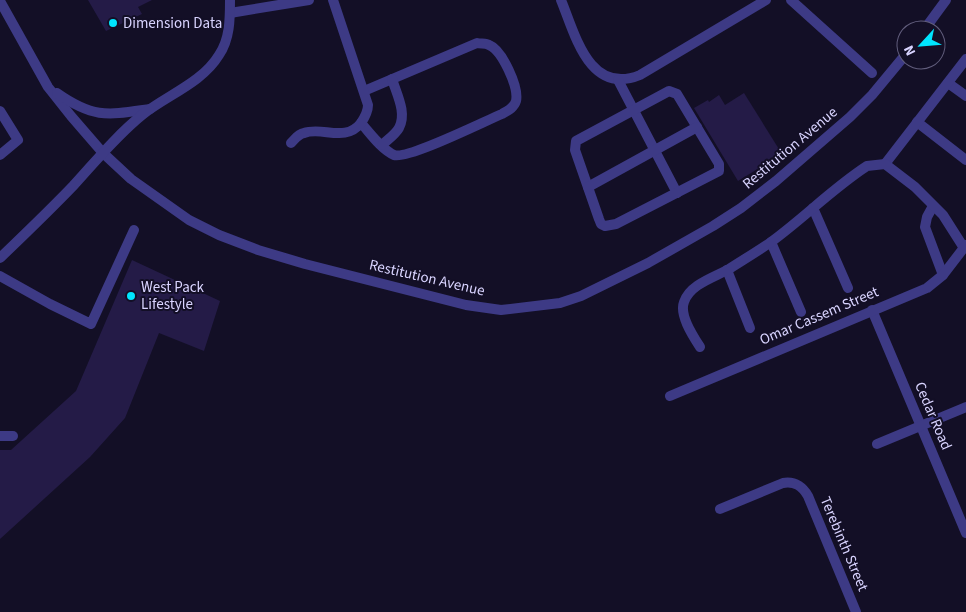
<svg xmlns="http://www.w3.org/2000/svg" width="966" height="612" font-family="'Source Sans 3',sans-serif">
  <rect width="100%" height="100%" fill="#130f26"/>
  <g fill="#241b47">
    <path d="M 88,0 L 152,0 L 138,7 L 142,14 L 106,31 Z"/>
    <path d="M 744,93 L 782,154 L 738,181 L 694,108 L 708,100 L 709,102 L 719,95 L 725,105 Z"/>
    <path d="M 132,260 L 220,301 L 204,351 L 159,333 L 125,418 L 90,457 L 0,539 L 0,450 L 11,450 L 76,391 Z"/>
  </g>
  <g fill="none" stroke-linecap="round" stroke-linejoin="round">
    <g stroke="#3d3a85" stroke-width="10">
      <path d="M 561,0 C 575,34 589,96 640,75 L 766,0"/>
      <path d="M 791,0 L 872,73"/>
      <path d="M 0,1 L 48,87 L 71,116 L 103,153 L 131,179 L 189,220 L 219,235 L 258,250 L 305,264 L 466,305 L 501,310 L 560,303 L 581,296 L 648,263 L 713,226 L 741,208 L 776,181 L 850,117 L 872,95 L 906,54"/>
      <path d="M 230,13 L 309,0"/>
      <path d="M 924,30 L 946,0"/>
      <path d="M 618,80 L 677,193"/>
      <path d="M 948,83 L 966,96"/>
      <path d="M 669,91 L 677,94 L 719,164 L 719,171 L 616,224 L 605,226 L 601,224 L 599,219 L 575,150 L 576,141 Z"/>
      <path d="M 57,93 C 94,119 108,115 150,109"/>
      <path d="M 0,111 L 18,140 L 0,155"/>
      <path d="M 917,122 L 966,160"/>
      <path d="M 361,123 C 370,133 381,149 394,155 C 407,160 485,121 502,114 C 507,111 514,108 516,101 C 519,87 502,50 489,45 C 486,43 481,44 477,43 L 364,91"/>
      <path d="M 291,143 C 295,139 298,134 304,133 C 322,126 345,143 361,123 C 365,117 368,112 368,105 L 333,0"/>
      <path d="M 382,145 C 387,140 395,135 399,128 C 407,113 397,95 392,79"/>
      <path d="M 885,164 L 966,59"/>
      <path d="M 588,187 L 697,127"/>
      <path d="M 933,206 L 927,217 L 925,227 L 943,275"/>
      <path d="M 813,208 L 848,288"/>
      <path d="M 771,242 L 801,312"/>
      <path d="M 0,258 C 25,234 49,211 73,186 C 95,162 116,136 142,115 C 167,95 202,83 219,55 C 230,39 230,19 230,0"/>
      <path d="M 727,270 L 750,328"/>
      <path d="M 0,276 L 50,304 L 91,324 L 134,230"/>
      <path d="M 872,310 L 966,533"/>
      <path d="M 700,347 C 693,336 679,315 684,302 C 690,284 715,277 729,269 C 743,260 758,251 771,242 C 804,218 833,188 867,166 L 885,164 L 915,187 L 943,215 L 964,248"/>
      <path d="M 670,396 L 927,288 L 943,275 L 966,245"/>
      <path d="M 0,436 L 13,436"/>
      <path d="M 877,444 L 966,407"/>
      <path d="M 720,509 L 783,483 C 795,481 802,486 808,496 L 856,612"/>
    </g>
  </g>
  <g fill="#00e5ff" stroke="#130f26" stroke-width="2">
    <circle cx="113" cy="23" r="5"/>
    <circle cx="131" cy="296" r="5"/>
  </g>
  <g text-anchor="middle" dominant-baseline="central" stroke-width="4" stroke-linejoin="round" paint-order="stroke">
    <g font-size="15" fill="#d9d4ff" stroke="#130f26" text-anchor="start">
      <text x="123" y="23">Dimension Data</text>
      <text x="141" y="287">West Pack<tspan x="141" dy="17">Lifestyle</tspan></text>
    </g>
    <g font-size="15" fill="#d9d4ff" stroke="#130f26">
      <text transform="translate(790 148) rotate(-40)">Restitution Avenue</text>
      <text transform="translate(427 278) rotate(13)">Restitution Avenue</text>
      <text transform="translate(819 316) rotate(-23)">Omar Cassem Street</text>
      <text transform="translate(933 416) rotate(67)">Cedar Road</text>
      <text transform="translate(844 544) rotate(67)">Terebinth Street</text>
    </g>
  </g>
  <g transform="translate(921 45) rotate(244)"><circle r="24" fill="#130f26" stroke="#625e7d"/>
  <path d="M0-4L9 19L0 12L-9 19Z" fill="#00e5ff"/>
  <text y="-8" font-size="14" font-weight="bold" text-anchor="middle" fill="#d9d4ff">N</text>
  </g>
</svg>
